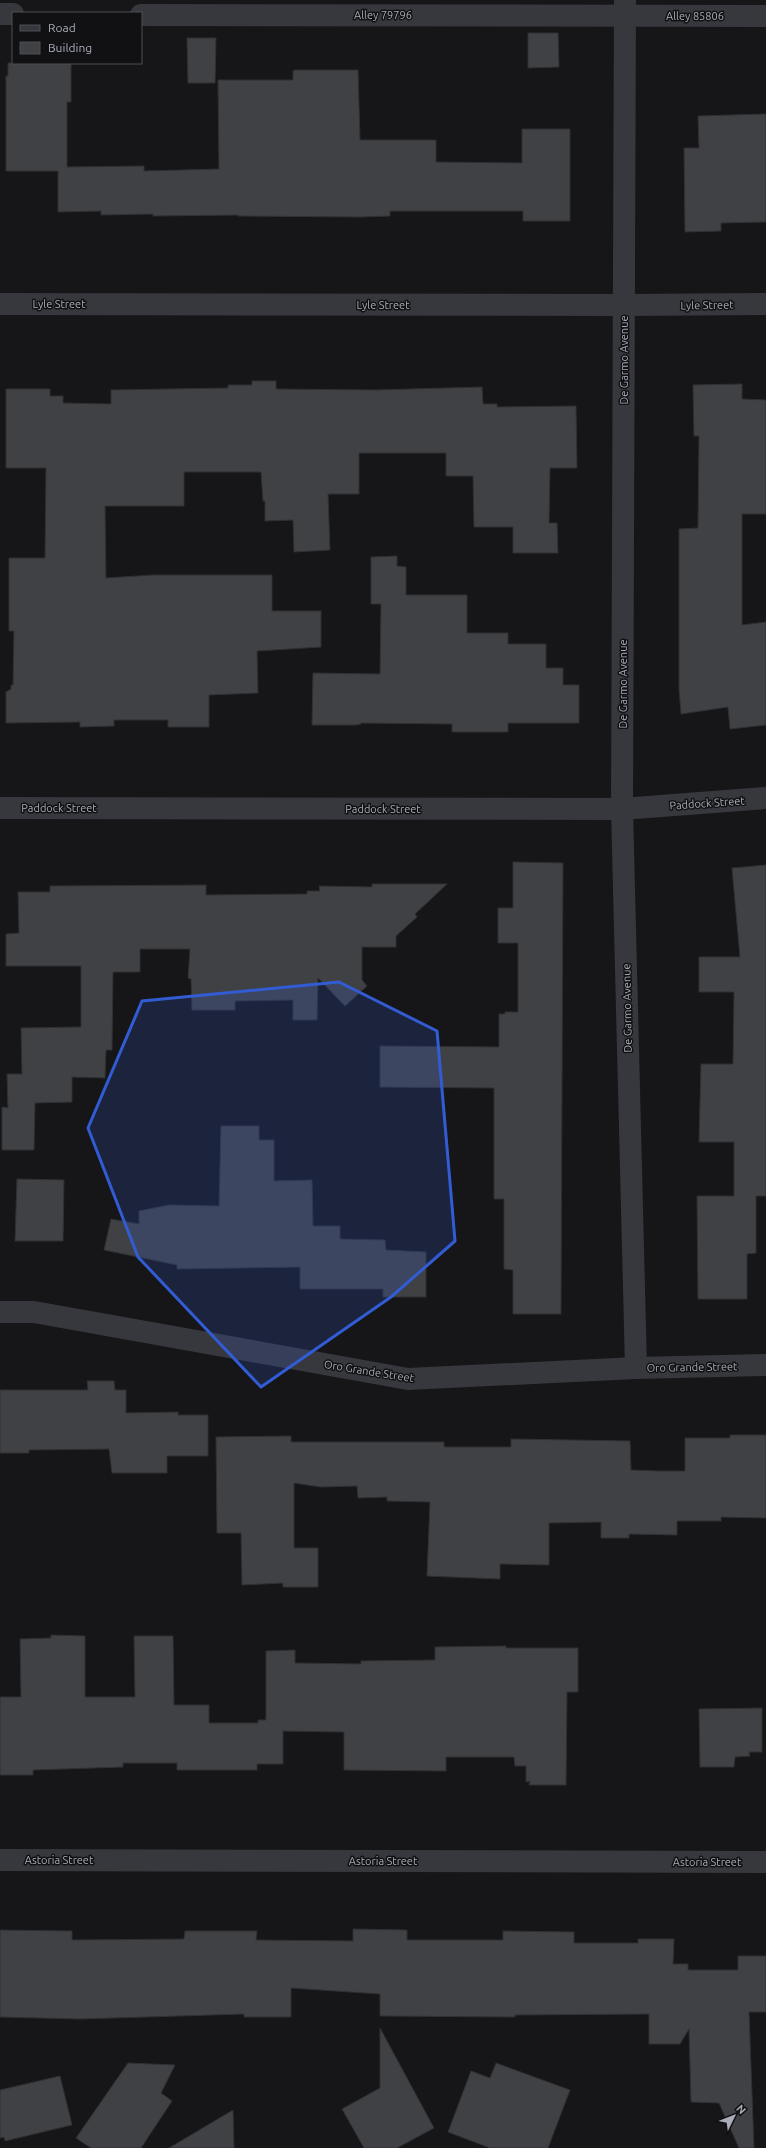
<svg xmlns="http://www.w3.org/2000/svg" width="766" height="2148" font-family="Ubuntu,sans-serif">
  <rect width="100%" height="100%" fill="#161618"/>
  <g fill="#404145" stroke="#303034">
    <path d="M 528,33 L 558,33 L 559,67 L 528,68 Z"/>
    <path d="M 187,38 L 216,38 L 215,83 L 188,83 Z"/>
    <path d="M 8,63 L 71,63 L 71,102 L 67,102 L 67,167 L 144,166 L 144,171 L 219,169 L 218,80 L 293,80 L 293,71 L 295,70 L 358,70 L 360,140 L 436,140 L 436,162 L 522,163 L 522,129 L 570,129 L 570,221 L 523,221 L 523,211 L 390,211 L 390,216 L 360,217 L 238,216 L 238,215 L 153,216 L 153,214 L 101,215 L 101,211 L 58,212 L 58,171 L 6,171 L 6,76 L 8,76 Z"/>
    <path d="M 766,114 L 766,222 L 721,223 L 721,231 L 685,232 L 684,148 L 699,148 L 698,116 Z"/>
    <path d="M 252,381 L 276,381 L 276,389 L 375,390 L 482,387 L 483,404 L 497,404 L 497,407 L 576,406 L 577,468 L 550,468 L 549,523 L 557,523 L 558,553 L 513,553 L 513,527 L 474,527 L 473,476 L 446,476 L 446,453 L 359,453 L 359,494 L 328,494 L 330,550 L 294,552 L 293,520 L 265,521 L 265,501 L 263,501 L 261,472 L 184,472 L 184,506 L 105,506 L 106,578 L 153,575 L 272,575 L 272,611 L 321,611 L 321,647 L 257,651 L 258,693 L 209,695 L 209,727 L 168,727 L 168,720 L 114,720 L 114,726 L 80,727 L 80,722 L 6,723 L 6,692 L 11,689 L 11,685 L 13,685 L 14,631 L 9,631 L 9,558 L 45,558 L 46,468 L 6,468 L 6,389 L 50,389 L 50,396 L 63,396 L 63,403 L 111,404 L 111,390 L 228,388 L 228,385 L 252,385 Z"/>
    <path d="M 742,384 L 742,399 L 766,400 L 766,514 L 742,514 L 742,625 L 766,622 L 766,725 L 730,729 L 728,707 L 681,714 L 679,689 L 679,529 L 698,528 L 699,436 L 694,436 L 693,385 Z"/>
    <path d="M 397,556 L 397,566 L 406,567 L 406,595 L 467,595 L 467,633 L 508,633 L 508,644 L 546,644 L 546,668 L 563,668 L 563,685 L 579,685 L 579,723 L 508,723 L 508,732 L 452,732 L 452,724 L 361,723 L 361,724 L 356,725 L 312,725 L 313,673 L 380,674 L 381,604 L 371,604 L 371,557 Z"/>
    <path d="M 513,862 L 563,863 L 561,1314 L 513,1314 L 513,1270 L 504,1269 L 504,1199 L 494,1199 L 494,1088 L 380,1087 L 380,1046 L 499,1047 L 499,1014 L 505,1014 L 505,1012 L 518,1012 L 518,943 L 498,943 L 498,908 L 513,908 Z"/>
    <path d="M 766,865 L 766,1196 L 756,1196 L 756,1253 L 747,1254 L 747,1299 L 698,1299 L 697,1196 L 734,1196 L 734,1142 L 699,1142 L 701,1064 L 733,1064 L 734,992 L 699,992 L 699,957 L 740,957 L 732,868 Z"/>
    <path d="M 372,884 L 447,884 L 415,914 L 417,917 L 396,936 L 396,947 L 362,947 L 362,980 L 367,986 L 345,1006 L 318,978 L 317,1020 L 293,1020 L 293,1000 L 235,1001 L 235,1010 L 192,1010 L 191,979 L 188,978 L 190,949 L 140,949 L 140,972 L 113,972 L 112,1050 L 106,1050 L 105,1078 L 72,1077 L 72,1102 L 35,1103 L 34,1150 L 2,1150 L 2,1107 L 8,1108 L 7,1074 L 22,1074 L 21,1028 L 81,1027 L 81,966 L 6,966 L 6,934 L 19,933 L 18,892 L 50,892 L 50,886 L 206,885 L 206,895 L 307,894 L 307,891 L 320,891 L 319,886 L 372,887 Z"/>
    <path d="M 221,1126 L 259,1126 L 259,1140 L 274,1140 L 274,1181 L 312,1180 L 313,1226 L 340,1226 L 340,1239 L 385,1240 L 386,1250 L 426,1252 L 426,1297 L 383,1297 L 383,1289 L 300,1289 L 300,1267 L 177,1269 L 177,1265 L 104,1250 L 111,1219 L 139,1224 L 139,1211 L 169,1205 L 219,1206 Z"/>
    <path d="M 17,1179 L 64,1180 L 63,1241 L 15,1241 Z"/>
    <path d="M 87,1381 L 114,1381 L 115,1390 L 126,1390 L 126,1413 L 178,1412 L 178,1415 L 208,1415 L 208,1456 L 167,1456 L 167,1473 L 112,1473 L 109,1449 L 29,1450 L 29,1453 L 0,1453 L 0,1390 L 88,1390 Z"/>
    <path d="M 730,1435 L 766,1435 L 766,1518 L 721,1517 L 721,1521 L 677,1521 L 677,1535 L 629,1534 L 629,1538 L 601,1538 L 601,1522 L 549,1523 L 549,1565 L 500,1564 L 500,1579 L 427,1576 L 430,1502 L 387,1501 L 387,1497 L 358,1498 L 357,1486 L 321,1487 L 294,1483 L 294,1548 L 318,1548 L 318,1587 L 283,1587 L 283,1583 L 242,1585 L 241,1533 L 217,1533 L 216,1437 L 291,1436 L 291,1442 L 444,1442 L 444,1447 L 511,1447 L 511,1439 L 630,1441 L 631,1470 L 658,1471 L 685,1471 L 685,1438 L 730,1438 Z"/>
    <path d="M 51,1635 L 85,1636 L 85,1697 L 135,1697 L 134,1636 L 173,1636 L 174,1705 L 209,1705 L 209,1723 L 258,1723 L 258,1720 L 266,1720 L 266,1651 L 295,1650 L 295,1663 L 361,1664 L 361,1661 L 435,1660 L 435,1647 L 506,1646 L 506,1648 L 578,1648 L 578,1692 L 567,1692 L 566,1785 L 529,1785 L 530,1781 L 526,1782 L 526,1766 L 515,1766 L 514,1757 L 446,1757 L 446,1771 L 344,1770 L 344,1732 L 283,1731 L 283,1764 L 257,1764 L 257,1770 L 177,1770 L 177,1763 L 123,1763 L 123,1767 L 33,1770 L 33,1775 L 0,1775 L 0,1697 L 21,1697 L 20,1639 L 51,1638 Z"/>
    <path d="M 762,1708 L 762,1752 L 749,1752 L 750,1756 L 735,1757 L 734,1767 L 700,1767 L 699,1709 Z"/>
    <path d="M 353,1929 L 407,1930 L 407,1940 L 503,1940 L 503,1931 L 574,1932 L 574,1943 L 638,1943 L 638,1939 L 674,1939 L 673,1964 L 688,1964 L 688,1970 L 738,1970 L 738,1956 L 766,1956 L 766,2012 L 749,2012 L 754,2148 L 739,2148 L 719,2103 L 691,2102 L 689,2029 L 680,2044 L 649,2044 L 649,2014 L 515,2015 L 515,2017 L 380,2016 L 380,1994 L 291,1988 L 291,2017 L 244,2017 L 244,2014 L 80,2019 L 0,2017 L 0,1930 L 72,1931 L 72,1940 L 184,1939 L 185,1931 L 257,1931 L 256,1940 L 353,1941 Z"/>
    <path d="M 380,2028 L 434,2128 L 397,2148 L 364,2148 L 342,2109 L 380,2088 Z"/>
    <path d="M 128,2063 L 175,2065 L 161,2093 L 172,2101 L 141,2148 L 91,2148 L 76,2138 Z"/>
    <path d="M 496,2063 L 570,2090 L 548,2148 L 490,2148 L 448,2132 L 471,2071 L 490,2078 Z"/>
    <path d="M 60,2076 L 72,2125 L 5,2141 L 4,2137 L 0,2138 L 0,2090 Z"/>
    <path d="M 233,2110 L 234,2148 L 169,2148 Z"/>
  </g>
  <g fill="none" stroke-linecap="round" stroke-linejoin="round">
    <g stroke="#37383d" stroke-width="22">
      <path d="M 625,0 L 622,809 L 636,1368"/>
      <path d="M 0,14 L 13,14"/>
      <path d="M 141,15 L 766,16"/>
      <path d="M 0,304 L 624,305 L 766,304"/>
      <path d="M 0,808 L 622,809 L 766,798"/>
      <path d="M 0,1312 L 34,1312 L 408,1379 L 636,1368 L 766,1365"/>
      <path d="M 0,1860 L 766,1862"/>
    </g>
  </g>
  <path fill="#325cd3" fill-opacity="0.2" stroke="#325cd3" stroke-width="3" stroke-linejoin="round" d="M 339,982 L 437,1031 L 455,1241 L 391,1297 L 261,1387 L 138,1257 L 88,1128 L 142,1001 Z"/>
  <g text-anchor="middle" dominant-baseline="central" stroke-width="3" stroke-linejoin="round" paint-order="stroke">
    <g font-size="11" fill="#a8adb8" stroke="#111113">
      <text x="383" y="15">Alley 79796</text>
      <text x="695" y="16">Alley 85806</text>
      <text x="59" y="304">Lyle Street</text>
      <text x="383" y="305">Lyle Street</text>
      <text transform="translate(707 305) rotate(-1)">Lyle Street</text>
      <text transform="translate(624 360) rotate(-90)">De Garmo Avenue</text>
      <text transform="translate(623 684) rotate(-90)">De Garmo Avenue</text>
      <text transform="translate(707 803) rotate(-4)">Paddock Street</text>
      <text x="59" y="808">Paddock Street</text>
      <text x="383" y="809">Paddock Street</text>
      <text transform="translate(627 1008) rotate(-91)">De Garmo Avenue</text>
      <text transform="translate(692 1367) rotate(-1)">Oro Grande Street</text>
      <text transform="translate(369 1371) rotate(9)">Oro Grande Street</text>
      <text x="59" y="1860">Astoria Street</text>
      <text x="383" y="1861">Astoria Street</text>
      <text x="707" y="1862">Astoria Street</text>
    </g>
  </g>
  <rect x="12" y="12" width="130" height="52" fill="#111113" stroke="#4d4f55"/>
  <rect x="20" y="25" width="20" height="6" fill="#37383d" stroke="#4d4f55"/>
  <text x="48" y="32" font-size="12" fill="#a8adb8">Road</text>
  <rect x="20" y="42" width="20" height="12" fill="#404145" stroke="#4d4f55"/>
  <text x="48" y="52" font-size="12" fill="#a8adb8">Building</text>
  <g transform="translate(734 2116) rotate(47)" stroke="#111113" stroke-width="3" paint-order="stroke">
  <path d="M0-3L7 15L0 10L-7 15Z" fill="#a8adb8"/>
  <text y="-6" font-size="11" font-weight="bold" text-anchor="middle" fill="#a8adb8">N</text>
  </g>
</svg>
